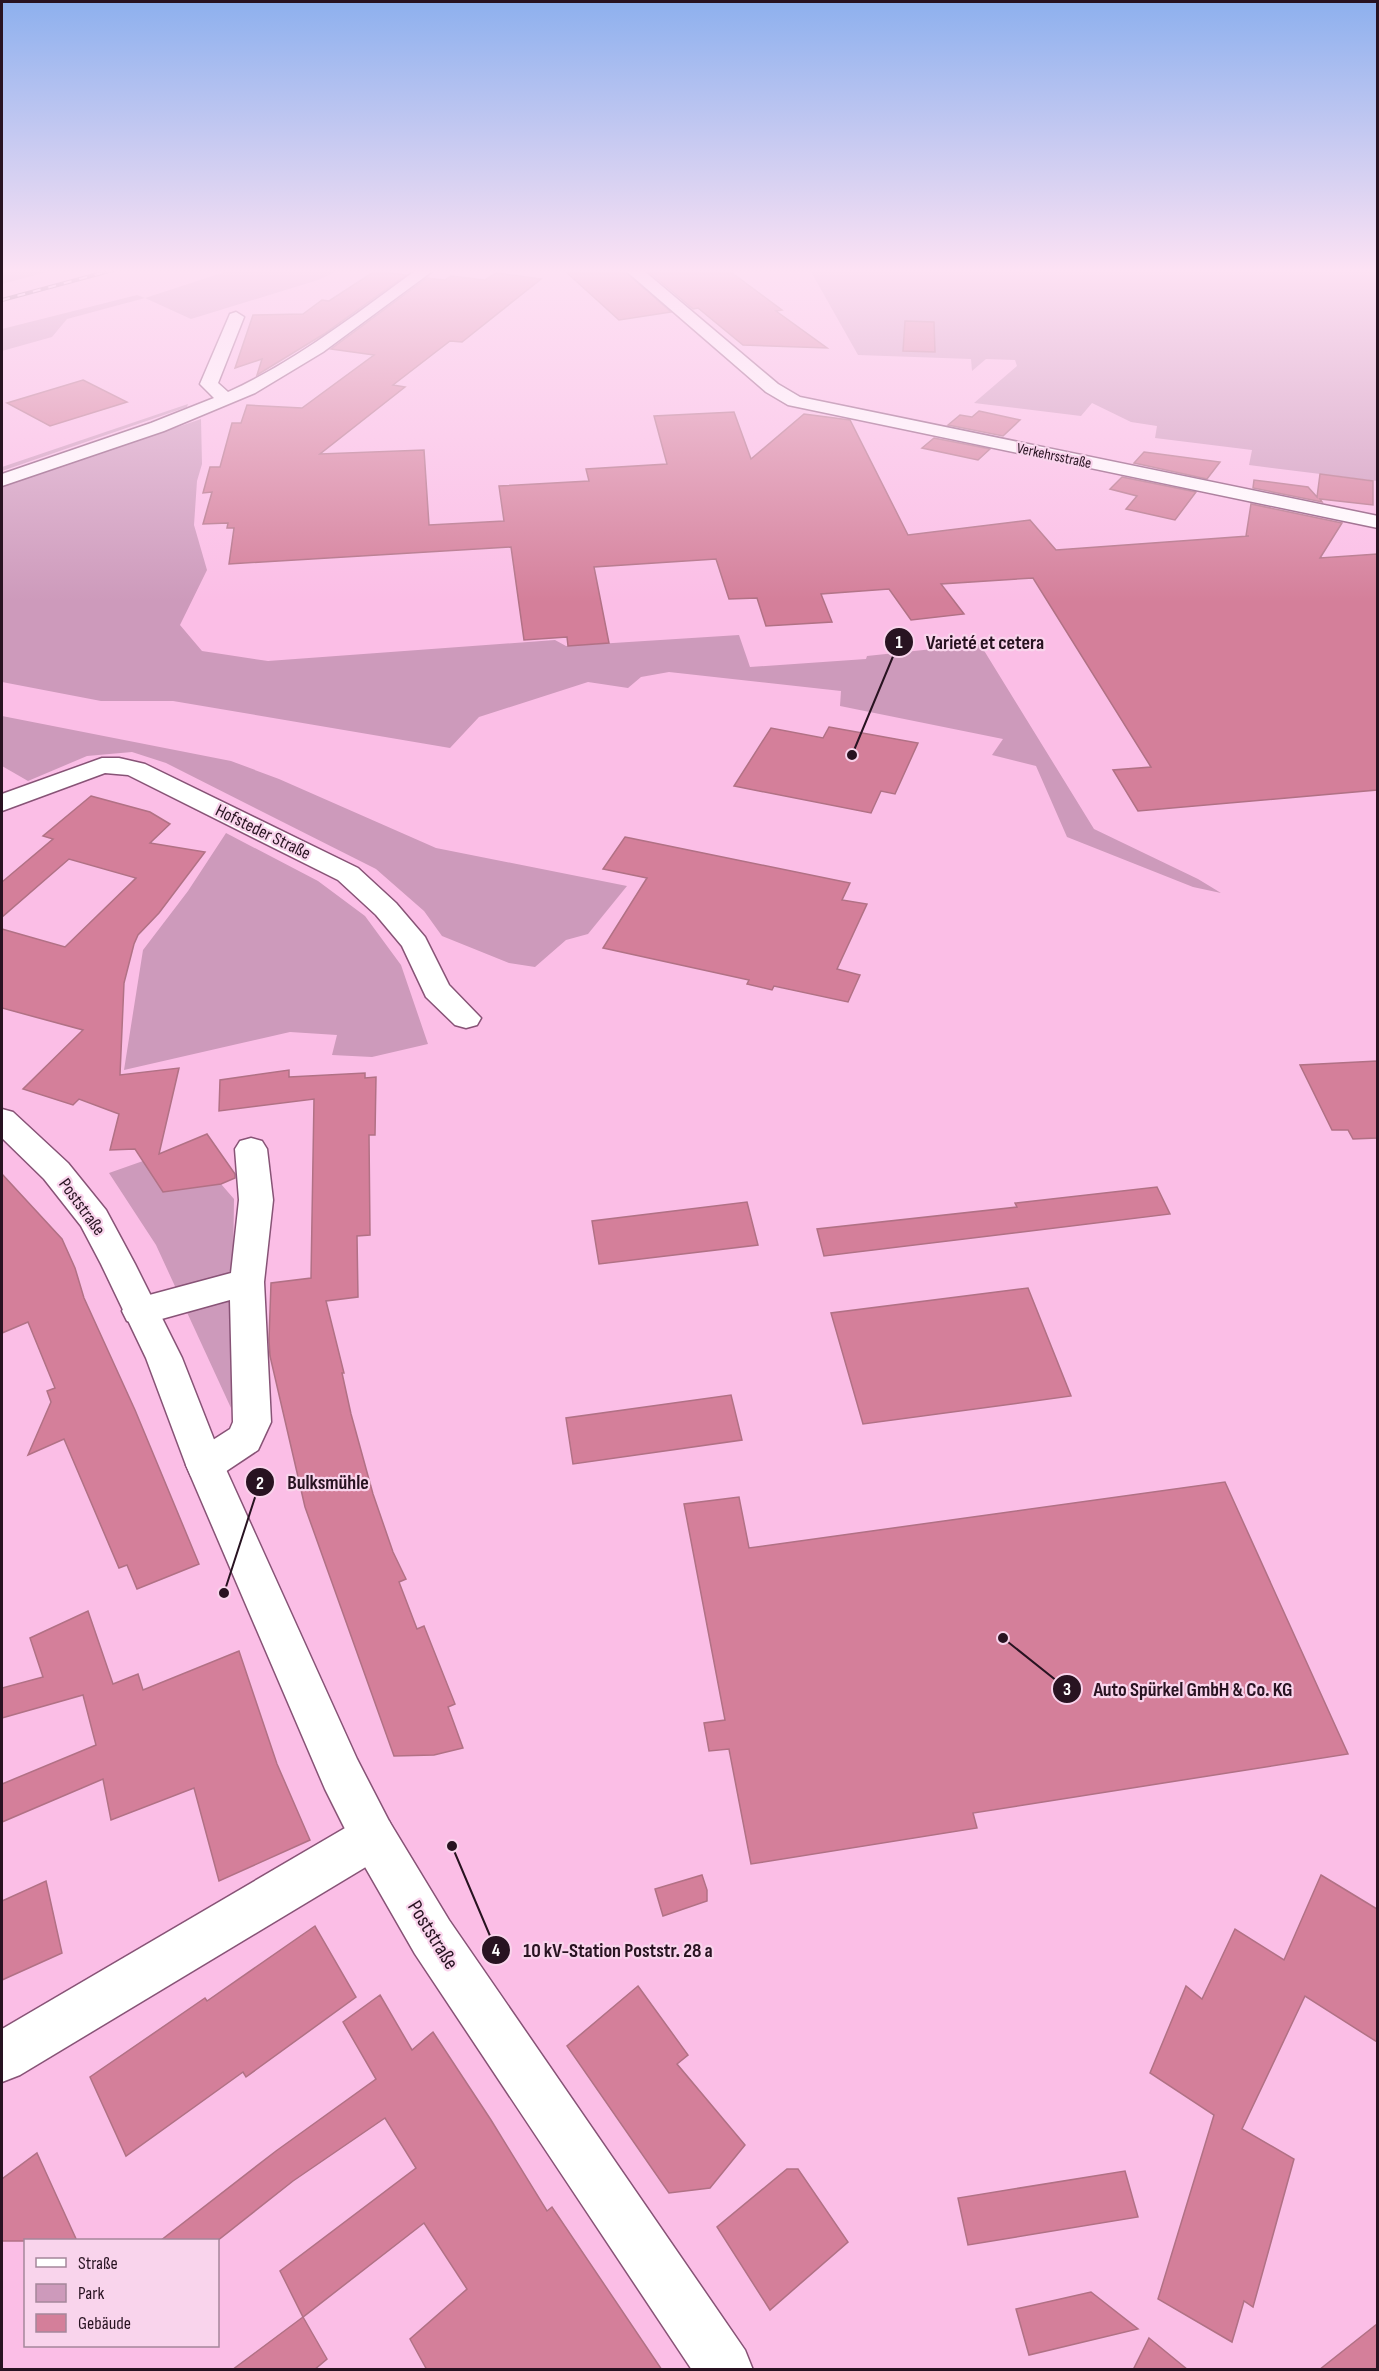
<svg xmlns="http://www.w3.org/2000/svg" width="1379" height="2371" font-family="'Sofia Sans Condensed',sans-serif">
  <rect width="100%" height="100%" fill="#fbbee6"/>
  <g fill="#cd9abb">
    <path d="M 2,270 L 54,270 L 2,284 Z"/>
    <path d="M 231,270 L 339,270 L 318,280 L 191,319 L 145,298 L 67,319 L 52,337 L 2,351 L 2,329 L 137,295 L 145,298 Z"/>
    <path d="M 810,270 L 1377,270 L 1377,481 L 1249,465 L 1252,450 L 1155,438 L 1157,426 L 1131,422 L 1092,403 L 1081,416 L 974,403 L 1017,366 L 1015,360 L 986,359 L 972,371 L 971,359 L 858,355 Z"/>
    <path d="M 188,404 L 187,407 L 2,471 L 2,467 Z"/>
    <path d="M 201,419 L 202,464 L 197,481 L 194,525 L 207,570 L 180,625 L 202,651 L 268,661 L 555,640 L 566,646 L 739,635 L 750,667 L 866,659 L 867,656 L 980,644 L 1094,829 L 1198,879 L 1221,893 L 1193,887 L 1067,837 L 1036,766 L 992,755 L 1003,739 L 840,706 L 841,691 L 669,672 L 641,677 L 628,688 L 588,682 L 479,717 L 450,748 L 173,701 L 101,701 L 2,682 L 2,487 Z"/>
    <path d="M 2,716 L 231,761 L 279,779 L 436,848 L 627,886 L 588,934 L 566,940 L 535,967 L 509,963 L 442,936 L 424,911 L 376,869 L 166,763 L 132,752 L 87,756 L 28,781 L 2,766 Z"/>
    <path d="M 226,833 L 318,881 L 365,916 L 401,965 L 428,1044 L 372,1057 L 332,1055 L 337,1035 L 290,1032 L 124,1070 L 143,950 L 188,891 Z"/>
    <path d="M 143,1161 L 221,1184 L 234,1199 L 231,1408 L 156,1245 L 109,1173 Z"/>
  </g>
  <g fill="#d47f9a" stroke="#b17185" stroke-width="1.5">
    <path d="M 564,270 L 623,270 L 671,312 L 619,320 Z"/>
    <path d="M 647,270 L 728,270 L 782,310 L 776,311 L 827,348 L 743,345 L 698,308 L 693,309 Z"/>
    <path d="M 375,271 L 406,275 L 324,334 L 257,375 L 262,359 L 235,368 L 253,315 L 303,314 L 322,300 L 329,301 Z"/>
    <path d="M 496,273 L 541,279 L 462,342 L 450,341 L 393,385 L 405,387 L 320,454 L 424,450 L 429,525 L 504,521 L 499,486 L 589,481 L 586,469 L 667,464 L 654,416 L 734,412 L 751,459 L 804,414 L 850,420 L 908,535 L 1030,520 L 1056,550 L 1249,536 L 1246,536 L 1251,504 L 1342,523 L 1320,558 L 1377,554 L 1377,790 L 1138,811 L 1113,770 L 1151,767 L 1033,578 L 941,584 L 964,614 L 911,620 L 889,589 L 821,594 L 832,622 L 766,626 L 757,598 L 729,599 L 716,559 L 594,567 L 609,643 L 568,646 L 567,637 L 524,640 L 511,547 L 229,564 L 234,528 L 227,528 L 228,523 L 203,524 L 212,492 L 203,493 L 210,467 L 220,467 L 232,423 L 241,423 L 247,405 L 302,408 L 374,355 L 331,349 L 427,278 L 445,280 L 451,276 L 485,280 Z"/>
    <path d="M 905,321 L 934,322 L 935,352 L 903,351 Z"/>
    <path d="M 83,380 L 127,402 L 50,426 L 7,403 Z"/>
    <path d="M 979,411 L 1020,420 L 1003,436 L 948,425 L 960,415 L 972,417 Z"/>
    <path d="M 934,438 L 990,449 L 978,460 L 922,448 Z"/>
    <path d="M 1144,452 L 1220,462 L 1207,479 L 1134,463 Z"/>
    <path d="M 1320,474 L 1373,481 L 1373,505 L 1320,499 L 1322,502 L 1253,488 L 1254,480 L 1308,487 L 1317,497 Z"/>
    <path d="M 1122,477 L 1196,492 L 1175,520 L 1126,509 L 1137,496 L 1110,489 Z"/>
    <path d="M 829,727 L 918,743 L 895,794 L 881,791 L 871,813 L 734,786 L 771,728 L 823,738 Z"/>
    <path d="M 91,796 L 150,812 L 170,824 L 150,843 L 205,852 L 159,913 L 138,935 L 134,944 L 124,983 L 120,1075 L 179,1068 L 159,1154 L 207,1134 L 235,1174 L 235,1178 L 221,1184 L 163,1192 L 135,1149 L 110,1150 L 119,1114 L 79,1099 L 73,1105 L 23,1089 L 83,1030 L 2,1008 L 2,929 L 65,947 L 136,878 L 69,859 L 2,917 L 2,882 L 53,839 L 43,836 Z"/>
    <path d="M 625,837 L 850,883 L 842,900 L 867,904 L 837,969 L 860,975 L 848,1002 L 774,986 L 772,990 L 747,984 L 749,980 L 603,948 L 647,878 L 603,869 Z"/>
    <path d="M 1377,1061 L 1377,1138 L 1353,1139 L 1348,1130 L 1332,1130 L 1300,1065 Z"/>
    <path d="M 289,1070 L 289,1077 L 365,1073 L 365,1078 L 376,1077 L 375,1135 L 369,1135 L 370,1235 L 357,1236 L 358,1297 L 326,1301 L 344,1373 L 342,1373 L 351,1414 L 373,1494 L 393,1552 L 406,1579 L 399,1582 L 417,1629 L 424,1626 L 455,1704 L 448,1707 L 463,1748 L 434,1755 L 394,1756 L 305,1507 L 270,1356 L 269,1340 L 271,1283 L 311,1278 L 314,1099 L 219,1111 L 220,1080 Z"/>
    <path d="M 2,1174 L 62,1239 L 75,1268 L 84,1298 L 135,1410 L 199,1564 L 137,1589 L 127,1565 L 119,1568 L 64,1439 L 28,1455 L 51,1402 L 47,1391 L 55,1388 L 28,1322 L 2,1333 Z"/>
    <path d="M 1157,1187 L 1170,1214 L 824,1256 L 817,1229 L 1017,1207 L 1015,1203 Z"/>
    <path d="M 747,1202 L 758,1245 L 599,1264 L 592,1221 Z"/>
    <path d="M 1028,1288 L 1071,1396 L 863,1424 L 831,1313 Z"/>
    <path d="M 731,1395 L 742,1440 L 573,1464 L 566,1418 Z"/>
    <path d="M 1225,1482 L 1348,1754 L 973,1813 L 977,1828 L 751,1864 L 729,1749 L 709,1751 L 704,1723 L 725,1720 L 684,1504 L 739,1497 L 749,1548 Z"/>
    <path d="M 88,1611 L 113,1684 L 138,1674 L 143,1690 L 239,1651 L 277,1764 L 310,1840 L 219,1881 L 194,1788 L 111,1820 L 103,1779 L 2,1822 L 2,1784 L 96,1745 L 83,1695 L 2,1718 L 2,1688 L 43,1677 L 30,1638 Z"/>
    <path d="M 702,1875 L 707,1890 L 707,1901 L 663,1916 L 655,1889 Z"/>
    <path d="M 1321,1875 L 1377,1909 L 1377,2042 L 1305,1996 L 1242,2129 L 1294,2159 L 1253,2307 L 1244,2301 L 1232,2342 L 1158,2299 L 1214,2115 L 1150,2073 L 1186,1986 L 1202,1999 L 1235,1929 L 1284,1960 Z"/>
    <path d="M 46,1881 L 62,1953 L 2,1980 L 2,1901 Z"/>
    <path d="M 315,1926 L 356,1997 L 246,2077 L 243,2072 L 126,2156 L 90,2077 L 205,1998 L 207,2001 Z"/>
    <path d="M 638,1986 L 688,2055 L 677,2064 L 745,2145 L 710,2188 L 669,2193 L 567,2046 Z"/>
    <path d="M 380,1995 L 412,2050 L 433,2032 L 491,2120 L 547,2211 L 552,2207 L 662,2370 L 427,2370 L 410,2339 L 467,2289 L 424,2223 L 303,2317 L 280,2271 L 416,2168 L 385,2118 L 293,2181 L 217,2241 L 160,2241 L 276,2151 L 376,2079 L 343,2022 Z"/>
    <path d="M 37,2153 L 77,2241 L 2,2241 L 2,2179 Z"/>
    <path d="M 787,2169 L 798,2169 L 848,2242 L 770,2310 L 717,2227 Z"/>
    <path d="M 1125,2171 L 1138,2217 L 968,2245 L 958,2198 Z"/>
    <path d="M 1091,2292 L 1138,2329 L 1029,2355 L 1016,2309 Z"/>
    <path d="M 303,2317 L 327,2359 L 314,2370 L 232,2370 Z"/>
    <path d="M 1377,2324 L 1377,2370 L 1319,2370 Z"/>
    <path d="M 1149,2338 L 1188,2370 L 1133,2370 Z"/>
  </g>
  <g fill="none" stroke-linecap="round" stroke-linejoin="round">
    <g stroke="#875376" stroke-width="3">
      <g id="street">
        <path d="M 416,270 L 434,270 L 323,352 L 255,393 L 164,431 L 2,486 L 2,474 L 151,423 L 214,398 L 200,384 L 230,314 L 236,312 L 244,317 L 218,383 L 228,392 C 296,361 356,314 416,270 Z"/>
        <path d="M 625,270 L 643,270 L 778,384 L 800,397 L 1378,516 L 1378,528 L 788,405 L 766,392 Z"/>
        <path d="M 102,758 L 119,758 L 145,764 L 358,868 L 396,903 L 425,937 L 449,985 L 481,1018 L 477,1025 L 466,1028 L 455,1025 L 426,997 L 402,946 L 376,915 L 338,880 L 128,775 L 105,773 L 2,811 L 2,794 Z"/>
        <path d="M 251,1138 L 262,1141 L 267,1149 L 273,1200 L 264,1282 L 271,1422 L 258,1450 L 219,1476 L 205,1481 L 191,1476 L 186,1465 L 191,1454 L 230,1429 L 233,1422 L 230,1300 L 140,1325 L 127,1321 L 122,1311 L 127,1301 L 231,1273 L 239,1200 L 235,1149 L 240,1141 Z"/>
        <path d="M 373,1815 L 389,1821 L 396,1837 L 389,1853 L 20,2075 L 2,2082 L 2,2029 L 357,1821 Z"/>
      </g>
    </g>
    <g stroke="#875376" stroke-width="3">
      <path id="secondary" d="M 2,1109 L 13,1112 L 68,1163 L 106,1210 L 135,1264 L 182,1358 L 224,1465 L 357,1759 L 389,1821 L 449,1920 L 745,2350 L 753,2370 L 692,2370 L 415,1954 L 357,1853 L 325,1789 L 186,1465 L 146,1358 L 101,1264 L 81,1226 L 44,1179 L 2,1138 Z"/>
    </g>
    <use href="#street" fill="#fff" fill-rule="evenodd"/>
    <use href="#secondary" fill="#fff" fill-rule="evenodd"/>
    <g stroke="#5d3e52" stroke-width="4">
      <path id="rail" d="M 2,300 L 113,270"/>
    </g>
    <use href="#rail" stroke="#f9d4ec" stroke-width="2" stroke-dasharray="8" stroke-linecap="butt"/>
  </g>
  <linearGradient id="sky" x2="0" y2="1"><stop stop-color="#8db0ee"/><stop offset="0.45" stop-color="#fde2f4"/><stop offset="1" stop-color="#fde2f4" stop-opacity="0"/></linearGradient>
  <rect width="1379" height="602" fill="url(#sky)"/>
  <g text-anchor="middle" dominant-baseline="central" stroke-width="4.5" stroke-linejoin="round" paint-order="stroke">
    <g font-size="15" fill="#281321" stroke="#f9d4ec">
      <text transform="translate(1054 456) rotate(12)">Verkehrsstraße</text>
    </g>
    <g font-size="18" fill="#281321" stroke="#f9d4ec">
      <text transform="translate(263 832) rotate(26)">Hofsteder Straße</text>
      <text transform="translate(82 1207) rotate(54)">Poststraße</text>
    </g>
    <g font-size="21" fill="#281321" stroke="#f9d4ec">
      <text transform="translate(433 1935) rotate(58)">Poststraße</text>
    </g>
  </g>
  <path fill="none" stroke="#281321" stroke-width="2" d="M852 755L899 642M224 1593L260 1482M1003 1638L1067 1689M452 1846L496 1950"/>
  <g fill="#281321" stroke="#f9d4ec" stroke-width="2">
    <circle cx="852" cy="755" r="6"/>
    <circle cx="224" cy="1593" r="6"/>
    <circle cx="1003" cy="1638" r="6"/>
    <circle cx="452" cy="1846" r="6"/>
    <circle cx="899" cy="642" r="15"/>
    <circle cx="260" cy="1482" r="15"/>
    <circle cx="1067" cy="1689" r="15"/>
    <circle cx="496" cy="1950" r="15"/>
  </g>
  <g font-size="18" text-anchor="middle" font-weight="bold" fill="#fff">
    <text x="899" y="648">1</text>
    <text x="260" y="1489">2</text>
    <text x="1067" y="1695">3</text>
    <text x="496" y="1956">4</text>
  </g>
  <g font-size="20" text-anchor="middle" font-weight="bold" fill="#281321" stroke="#f9d4ec" stroke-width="4.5" stroke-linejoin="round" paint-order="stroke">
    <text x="985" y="649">Varieté et cetera</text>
    <text x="328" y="1489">Bulksmühle</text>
    <text x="1193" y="1696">Auto Spürkel GmbH &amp; Co. KG</text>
    <text x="618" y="1957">10 kV-Station Poststr. 28 a</text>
  </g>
  <rect width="1379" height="2371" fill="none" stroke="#281321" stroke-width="6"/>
  <rect x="24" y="2239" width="195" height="108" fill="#f9d4ec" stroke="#a5879b" stroke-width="1.5"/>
  <rect x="36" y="2258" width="30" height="9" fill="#ffffff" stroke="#a5879b" stroke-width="1.5"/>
  <text x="78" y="2269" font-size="18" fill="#281321">Straße</text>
  <rect x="36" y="2284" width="30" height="18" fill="#cd9abb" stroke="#a5879b" stroke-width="1.5"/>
  <text x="78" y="2299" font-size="18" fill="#281321">Park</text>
  <rect x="36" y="2314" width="30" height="18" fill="#d47f9a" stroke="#a5879b" stroke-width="1.5"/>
  <text x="78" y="2329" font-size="18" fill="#281321">Gebäude</text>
</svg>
